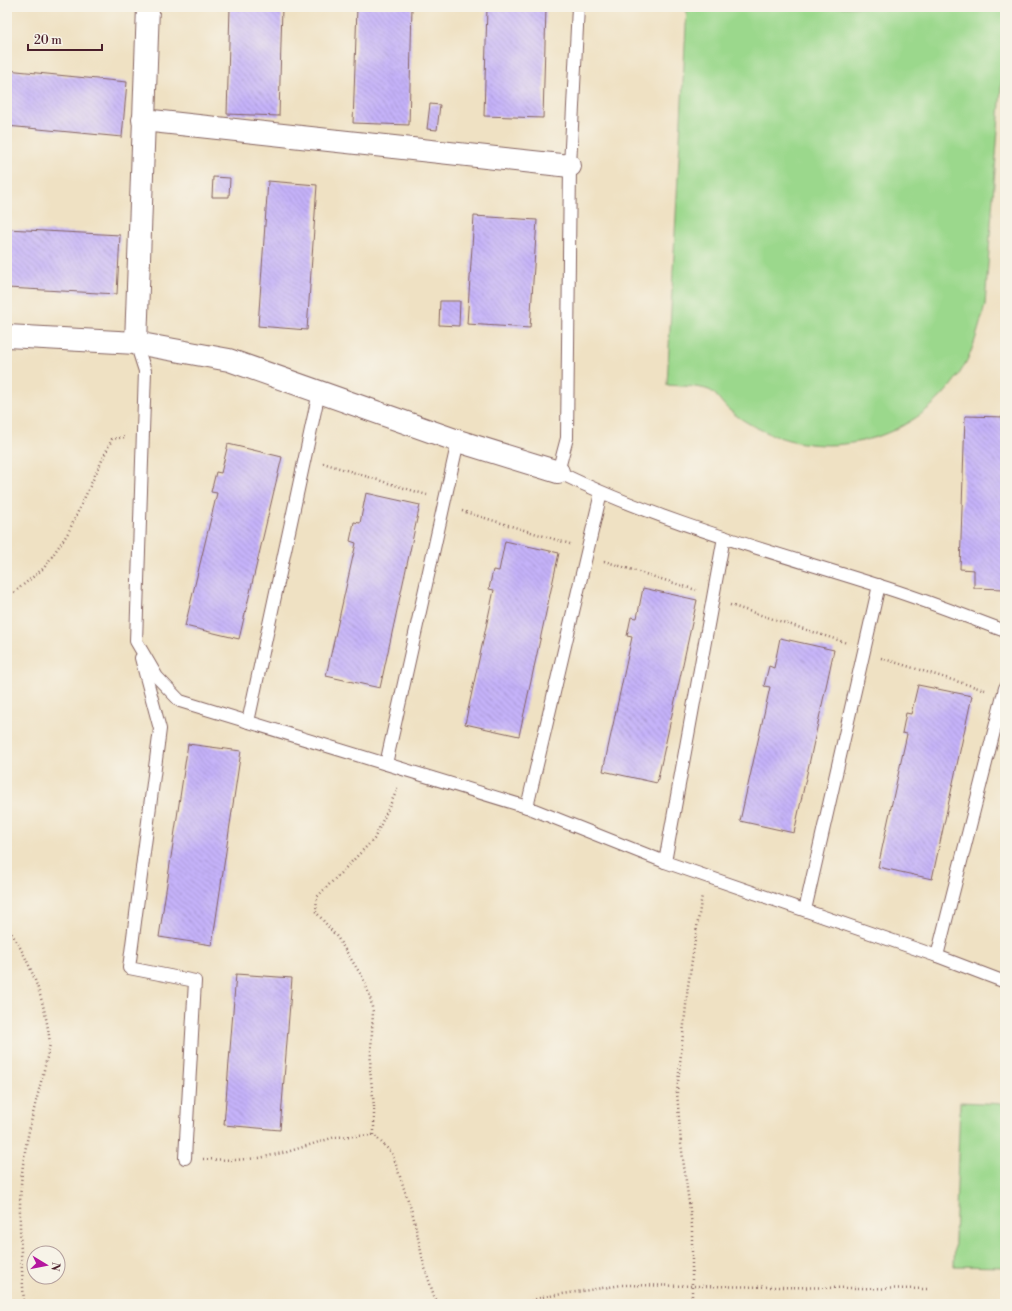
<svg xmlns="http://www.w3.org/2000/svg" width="1012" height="1311" font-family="'Libre Bodoni',serif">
  <defs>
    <pattern id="building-back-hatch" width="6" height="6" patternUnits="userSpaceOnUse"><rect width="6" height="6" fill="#c5b2f9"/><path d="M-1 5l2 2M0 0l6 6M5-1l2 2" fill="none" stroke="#a290ca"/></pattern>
  </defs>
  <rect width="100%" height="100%" fill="#f7f3e8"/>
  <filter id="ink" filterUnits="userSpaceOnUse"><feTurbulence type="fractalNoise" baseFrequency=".025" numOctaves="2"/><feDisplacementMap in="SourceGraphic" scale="8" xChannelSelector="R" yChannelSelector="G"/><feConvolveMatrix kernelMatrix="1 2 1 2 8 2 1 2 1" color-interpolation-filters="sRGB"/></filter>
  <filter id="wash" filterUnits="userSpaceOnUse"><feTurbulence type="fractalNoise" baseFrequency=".012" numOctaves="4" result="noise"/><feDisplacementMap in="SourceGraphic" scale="16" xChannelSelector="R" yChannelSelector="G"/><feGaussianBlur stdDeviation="0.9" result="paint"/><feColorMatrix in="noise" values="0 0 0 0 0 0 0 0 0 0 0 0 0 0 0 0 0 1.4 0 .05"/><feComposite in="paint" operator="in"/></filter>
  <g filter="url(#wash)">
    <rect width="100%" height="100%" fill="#efe1c3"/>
    <g fill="#9bd88c" stroke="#727c5c">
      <path d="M 687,7 L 1005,7 L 1005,35 L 985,305 C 979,327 974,349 963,368 C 925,432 845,461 776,436 C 759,430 742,421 728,409 C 722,404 716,393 709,390 C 699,386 678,386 667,385 Z"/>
      <path d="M 960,1102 L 1005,1104 L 1005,1267 L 954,1266 Z"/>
    </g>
    <g id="blocks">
      <g fill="url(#building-back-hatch)">
        <path d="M 230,7 L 282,7 L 279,116 L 227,114 Z"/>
        <path d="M 357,7 L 412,7 L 409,125 L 353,123 Z"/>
        <path d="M 487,7 L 546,7 L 543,118 L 484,116 Z"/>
        <path d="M 7,70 L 127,82 L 122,137 L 7,126 Z"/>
        <path d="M 430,104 L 440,105 L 437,130 L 427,129 Z"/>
        <path d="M 213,177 L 230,178 L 229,197 L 212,197 Z"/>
        <path d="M 268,181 L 317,185 L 307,330 L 258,326 Z"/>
        <path d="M 474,216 L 537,220 L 530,328 L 467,324 Z"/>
        <path d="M 7,229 L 120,235 L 117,294 L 7,288 Z"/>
        <path d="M 440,301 L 460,301 L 459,326 L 439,325 Z"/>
        <path d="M 965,416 L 1005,417 L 1005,589 L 974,588 L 974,570 L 960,569 Z"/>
        <path d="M 228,444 L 282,457 L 239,639 L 185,626 L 217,493 L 211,492 L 216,472 L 221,473 Z"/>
        <path d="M 366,493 L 420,505 L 380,688 L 326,676 L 356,543 L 350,541 L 354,522 L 360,523 Z"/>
        <path d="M 505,541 L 559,553 L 519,736 L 465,724 L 494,590 L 489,589 L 493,570 L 499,571 Z"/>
        <path d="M 643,588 L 697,600 L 657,783 L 603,771 L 632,637 L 627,636 L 631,617 L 637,618 Z"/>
        <path d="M 780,638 L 834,650 L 794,833 L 740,821 L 770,687 L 764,686 L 769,666 L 774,668 Z"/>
        <path d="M 918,685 L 972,696 L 932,879 L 878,867 L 907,734 L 902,733 L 906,713 L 911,714 Z"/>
        <path d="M 188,744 L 241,751 L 212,945 L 159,937 Z"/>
        <path d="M 236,974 L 292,978 L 280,1130 L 224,1125 Z"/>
      </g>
    </g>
  </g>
  <g filter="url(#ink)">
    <use href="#blocks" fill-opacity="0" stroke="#846360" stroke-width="1"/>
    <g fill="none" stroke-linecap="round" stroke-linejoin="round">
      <g stroke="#846360" stroke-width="14">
        <g id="lane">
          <path d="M 578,7 L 570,166 L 567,438 L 558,472 C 659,522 770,551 877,585 C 920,598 962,615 1005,631"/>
          <path d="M 136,343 L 145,371 L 136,641 L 157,677 L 180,701 L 527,807 L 665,862 L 937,956 L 1005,982"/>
          <path d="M 141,658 L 160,729 L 129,968 L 195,981 L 185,1158"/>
          <path d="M 248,722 L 319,392"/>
          <path d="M 386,764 L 458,441"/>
          <path d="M 527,807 L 601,493"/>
          <path d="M 665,862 L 724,537"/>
          <path d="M 805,910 L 879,585"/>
          <path d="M 937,956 L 1005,688"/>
        </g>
      </g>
      <g stroke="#846360" stroke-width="24">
        <g id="street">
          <path d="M 148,7 L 136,343 L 229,360 L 458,441 L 558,472"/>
          <path d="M 143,120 L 570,166"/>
          <path d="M 7,336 L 136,343"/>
        </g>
      </g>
      <g stroke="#846360" stroke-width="2.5" stroke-dasharray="1 3" stroke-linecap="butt">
        <path d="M 323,463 L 427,495"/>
        <path d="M 462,511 L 570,544"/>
        <path d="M 604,561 L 696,590"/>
        <path d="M 7,596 L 12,594 L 44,568 L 68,533 L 112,439 L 125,437"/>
        <path d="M 730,605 L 847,643"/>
        <path d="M 881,658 L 985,690"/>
        <path d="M 7,927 C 31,960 46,1004 50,1044 C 40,1091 24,1137 21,1185 C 18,1224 22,1265 24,1304"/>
        <path d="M 374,1135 L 374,1106 L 370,1070 L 373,1012 L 370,997 L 363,978 L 337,937 L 316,912 L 317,897 L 374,839 L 398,788"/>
        <path d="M 203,1159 L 235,1160 L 259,1158 L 287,1152 L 335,1137 L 374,1135 L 392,1153 L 413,1215 L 424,1265 L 434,1296 L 439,1304"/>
        <path d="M 520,1304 L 543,1297 L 622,1285 L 930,1289"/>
        <path d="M 692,1304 L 692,1225 L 681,1144 L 677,1092 L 688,986 L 702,895"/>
      </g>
      <use href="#lane" stroke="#fff" stroke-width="12"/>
      <use href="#street" stroke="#fff" stroke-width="22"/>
    </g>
  </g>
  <rect width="1012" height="1311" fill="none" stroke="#f7f3e8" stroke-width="24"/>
  <g transform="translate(46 1265) rotate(100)"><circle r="19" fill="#f7f3e8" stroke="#b29e9c"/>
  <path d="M0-3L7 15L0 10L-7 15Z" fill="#b5179e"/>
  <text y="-6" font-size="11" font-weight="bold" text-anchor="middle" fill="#4a1f2b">N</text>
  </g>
  <path d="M28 44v6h74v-6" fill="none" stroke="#4a1f2b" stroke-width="2"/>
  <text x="34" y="44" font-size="12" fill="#4a1f2b" stroke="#f7f3e8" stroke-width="3" paint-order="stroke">20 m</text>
</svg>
